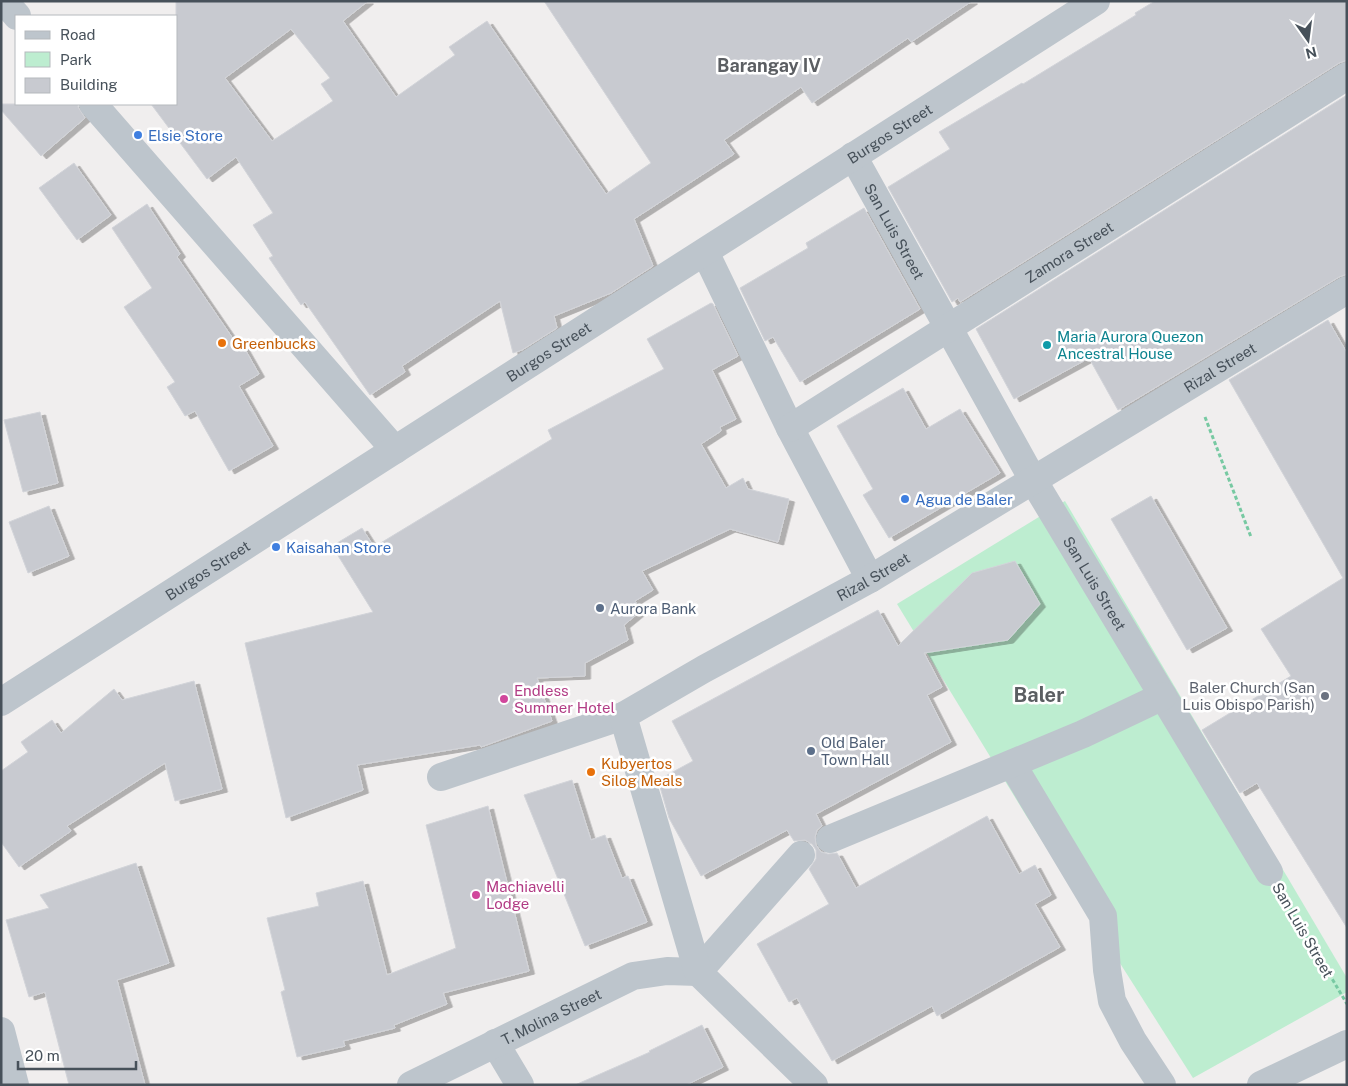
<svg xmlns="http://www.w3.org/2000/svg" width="1348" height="1086" font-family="'Public Sans',sans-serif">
  <defs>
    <filter id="shadow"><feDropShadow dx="5.5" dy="3" stdDeviation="0" flood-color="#0004"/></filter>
  </defs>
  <rect width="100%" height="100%" fill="#f0eeee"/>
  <path fill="#bdedd0" d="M 1065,501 L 1347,978 L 1347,992 L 1193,1078 L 1027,817 L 897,604 Z"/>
  <g fill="#c8cad0" stroke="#d2d4d9" fill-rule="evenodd" filter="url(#shadow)">
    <path d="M 176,1 L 368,1 L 343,21 L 396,97 L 455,55 L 449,47 L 487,21 L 606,194 L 651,163 L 544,1 L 972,1 L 911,42 L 908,38 L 812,103 L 801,87 L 724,140 L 734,154 L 634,219 L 653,266 L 611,293 L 554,316 L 557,328 L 522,350 L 513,353 L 500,301 L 402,366 L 405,372 L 370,395 L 305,302 L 301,305 L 269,258 L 273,256 L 253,225 L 273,213 L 236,157 L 207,179 L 151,104 L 176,104 ZM 291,29 L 330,78 L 321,84 L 333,101 L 272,141 L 225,78 Z"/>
    <path d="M 1155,1 L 1347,1 L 1347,60 L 1339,63 L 960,302 L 958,298 L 952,302 L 888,187 L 950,149 L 939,132 L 1022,83 L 1023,84 L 1136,15 L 1135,13 Z"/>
    <path d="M 1347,95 L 1347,274 L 1339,277 L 1118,410 L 1089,358 L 1014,399 L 976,329 Z"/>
    <path d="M 1,104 L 78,104 L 78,107 L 85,118 L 41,156 L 1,110 Z"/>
    <path d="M 74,163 L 111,215 L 77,240 L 39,188 Z"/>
    <path d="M 147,204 L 180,254 L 177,257 L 238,346 L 242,344 L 259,374 L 239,386 L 273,446 L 229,471 L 195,411 L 185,416 L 167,387 L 175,382 L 124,307 L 152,288 L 112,228 Z"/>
    <path d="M 864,208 L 920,309 L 800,382 L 773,337 L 765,341 L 740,288 L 808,248 L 806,243 Z"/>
    <path d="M 711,303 L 713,304 L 738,356 L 712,370 L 736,419 L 720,427 L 721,431 L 701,444 L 726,488 L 743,478 L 748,489 L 789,499 L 778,542 L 730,529 L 642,571 L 653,590 L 635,601 L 641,611 L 624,625 L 628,640 L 585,663 L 585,676 L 537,678 L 552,721 L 481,747 L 480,745 L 357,765 L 363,790 L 286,818 L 245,643 L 373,612 L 332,546 L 362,528 L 374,547 L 552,439 L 548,430 L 664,369 L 647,339 Z"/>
    <path d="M 1328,320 L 1347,353 L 1347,928 L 1257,783 L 1240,793 L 1202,730 L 1291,676 L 1261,629 L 1343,578 L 1229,380 Z"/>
    <path d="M 903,388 L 926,429 L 960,409 L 1000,473 L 889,538 L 863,495 L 873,489 L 837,426 Z"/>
    <path d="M 40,412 L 58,483 L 23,492 L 4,420 Z"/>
    <path d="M 1151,496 L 1227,628 L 1187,650 L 1111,519 Z"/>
    <path d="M 49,506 L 69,556 L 28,573 L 9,522 Z"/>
    <path d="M 1015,561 L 1040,604 L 1008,640 L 924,653 L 942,687 L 927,695 L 951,742 L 816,814 L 822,826 L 817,830 L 815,837 L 816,845 L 821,852 L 828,854 L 837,853 L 856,888 L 987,816 L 1019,874 L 1035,865 L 1051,895 L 1035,904 L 1060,947 L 937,1016 L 932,1006 L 832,1061 L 797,998 L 789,1002 L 757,944 L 829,904 L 809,869 L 816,859 L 816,850 L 812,844 L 805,840 L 794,841 L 787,830 L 701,876 L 669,818 L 658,780 L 693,761 L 672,721 L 878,610 L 898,646 L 972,573 Z"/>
    <path d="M 194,681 L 222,789 L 175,801 L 165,763 L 67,826 L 71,831 L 19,867 L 1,842 L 1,771 L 28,752 L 21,742 L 52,720 L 61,733 L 114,689 L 122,700 Z"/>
    <path d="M 572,780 L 591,840 L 605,835 L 622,878 L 628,876 L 647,922 L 585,946 L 524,795 Z"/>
    <path d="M 488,806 L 529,971 L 443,993 L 447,1004 L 394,1025 L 395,1028 L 343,1041 L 345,1046 L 297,1057 L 281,992 L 285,990 L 267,918 L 319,906 L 316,893 L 363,881 L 387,975 L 456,948 L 426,825 Z"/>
    <path d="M 136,863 L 169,963 L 117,980 L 145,1085 L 69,1085 L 45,992 L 29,997 L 6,920 L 49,908 L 40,895 Z"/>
    <path d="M 702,1025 L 723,1067 L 686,1085 L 575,1085 L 650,1052 L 649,1051 Z"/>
  </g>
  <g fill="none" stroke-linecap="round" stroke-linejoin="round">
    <g stroke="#77c9a2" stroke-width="3" stroke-dasharray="4 2.5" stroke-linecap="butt">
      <path d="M 1205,417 L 1251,537"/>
      <path d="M 1286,901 L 1347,1004"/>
    </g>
    <g stroke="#bdc5cc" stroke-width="28">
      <path d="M 4,1 L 17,16"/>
      <path d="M 93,104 L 395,450"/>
      <path id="s1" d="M 853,156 L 1033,480 L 1269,872"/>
      <path d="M 705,252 L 790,428 L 870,579"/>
      <path id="s2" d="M 790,428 L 1347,76"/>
      <path id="s3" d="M 1,702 L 1096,1"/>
      <path d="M 1012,764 L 1103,916 L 1107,970 L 1112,1001 L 1133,1041 L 1162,1085"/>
      <path d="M 441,777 L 623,716"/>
      <path d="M 830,839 L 1083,734 L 1163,696"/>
      <path d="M 698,972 L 801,855"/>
      <path d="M 1,1031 L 15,1085"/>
      <path d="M 495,1043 L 520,1085"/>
      <path id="s4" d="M 411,1085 L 633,976 L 667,971 L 698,972"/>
      <path id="s5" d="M 814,1085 L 698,972 L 623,716 L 704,669 L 870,579 L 1347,290"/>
      <path d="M 1261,1085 L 1347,1044"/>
    </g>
  </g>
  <g fill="#3f7fe0" stroke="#fff" stroke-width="2">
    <circle cx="138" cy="135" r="5"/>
    <circle cx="905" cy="499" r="5"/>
    <circle cx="276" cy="547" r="5"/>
  </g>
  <g fill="#e8710a" stroke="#fff" stroke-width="2">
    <circle cx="222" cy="343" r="5"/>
    <circle cx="591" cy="772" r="5"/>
  </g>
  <circle fill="#0f9aa8" stroke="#fff" stroke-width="2" cx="1047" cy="345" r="5"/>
  <g fill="#5c6f8a" stroke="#fff" stroke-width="2">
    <circle cx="600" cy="608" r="5"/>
    <circle cx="811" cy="751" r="5"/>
  </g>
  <circle fill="#6b7280" stroke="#fff" stroke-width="2" cx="1325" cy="696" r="5"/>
  <g fill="#d1479c" stroke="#fff" stroke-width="2">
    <circle cx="504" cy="699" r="5"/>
    <circle cx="476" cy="895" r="5"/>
  </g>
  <g text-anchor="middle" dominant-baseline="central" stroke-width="5" stroke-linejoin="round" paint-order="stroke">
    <g font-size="15" fill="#47515a" stroke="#fff">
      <text stroke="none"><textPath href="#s3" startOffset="1055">Burgos Street</textPath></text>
      <text stroke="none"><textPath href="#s1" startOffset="86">San Luis Street</textPath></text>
      <text stroke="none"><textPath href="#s2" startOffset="330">Zamora Street</textPath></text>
      <text stroke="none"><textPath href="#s3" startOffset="650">Burgos Street</textPath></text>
      <text stroke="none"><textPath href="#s5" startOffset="1120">Rizal Street</textPath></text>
      <text stroke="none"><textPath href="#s3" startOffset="245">Burgos Street</textPath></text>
      <text stroke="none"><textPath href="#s5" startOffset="715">Rizal Street</textPath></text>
      <text stroke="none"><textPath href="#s1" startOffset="491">San Luis Street</textPath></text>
      <text transform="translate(1303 930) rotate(60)">San Luis Street</text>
      <text stroke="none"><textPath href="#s4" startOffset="156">T. Molina Street</textPath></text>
    </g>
    <g font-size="15" fill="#366cbe" stroke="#fff" text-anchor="start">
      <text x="148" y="135">Elsie Store</text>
      <text x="915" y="499">Agua de Baler</text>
      <text x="286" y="547">Kaisahan Store</text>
    </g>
    <g font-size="15" fill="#0d838f" stroke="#fff" text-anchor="start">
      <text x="1057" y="336">Maria Aurora Quezon<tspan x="1057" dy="17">Ancestral House</tspan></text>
    </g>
    <g font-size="15" fill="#c56008" stroke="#fff" text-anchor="start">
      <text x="232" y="343">Greenbucks</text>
      <text x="601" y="763">Kubyertos<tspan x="601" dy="17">Silog Meals</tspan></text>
    </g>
    <g font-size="15" fill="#4e5e75" stroke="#fff" text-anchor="start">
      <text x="610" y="608">Aurora Bank</text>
      <text x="821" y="742">Old Baler<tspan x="821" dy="17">Town Hall</tspan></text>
    </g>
    <g font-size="15" fill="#5b616d" stroke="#fff" text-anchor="end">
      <text x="1315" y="687">Baler Church (San<tspan x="1315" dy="17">Luis Obispo Parish)</tspan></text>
    </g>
    <g font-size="15" fill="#b23c85" stroke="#fff" text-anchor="start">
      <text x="514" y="690">Endless<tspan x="514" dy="17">Summer Hotel</tspan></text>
      <text x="486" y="886">Machiavelli<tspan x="486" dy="17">Lodge</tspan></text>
    </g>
    <g font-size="18" font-weight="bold" fill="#5b5e62" stroke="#fff">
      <text x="769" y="65">Barangay IV</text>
    </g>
    <g font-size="20" font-weight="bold" fill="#5b5e62" stroke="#fff">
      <text x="1039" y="695">Baler</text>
    </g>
  </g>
  <rect width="1348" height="1086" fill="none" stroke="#47515a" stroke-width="5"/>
  <rect x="15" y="15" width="162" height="90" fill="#ffffff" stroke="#b5b9bd"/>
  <rect x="25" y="31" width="25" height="8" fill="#bdc5cc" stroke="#b5b9bd"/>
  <text x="60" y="40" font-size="15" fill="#47515a">Road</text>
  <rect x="25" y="52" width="25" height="15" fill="#bdedd0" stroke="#b5b9bd"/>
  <text x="60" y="65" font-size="15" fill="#47515a">Park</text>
  <rect x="25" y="78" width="25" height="15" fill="#c8cad0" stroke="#b5b9bd"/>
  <text x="60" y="90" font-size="15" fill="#47515a">Building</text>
  <g transform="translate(1308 40) rotate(166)" stroke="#ffffff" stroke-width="4" paint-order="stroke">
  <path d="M0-4L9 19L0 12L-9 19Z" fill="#47515a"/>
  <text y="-8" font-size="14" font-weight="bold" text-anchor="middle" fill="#47515a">N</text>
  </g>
  <path d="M18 1061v8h118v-8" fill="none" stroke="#47515a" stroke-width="2.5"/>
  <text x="25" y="1061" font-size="15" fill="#47515a" stroke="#ffffff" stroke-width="4" paint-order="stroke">20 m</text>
</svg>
